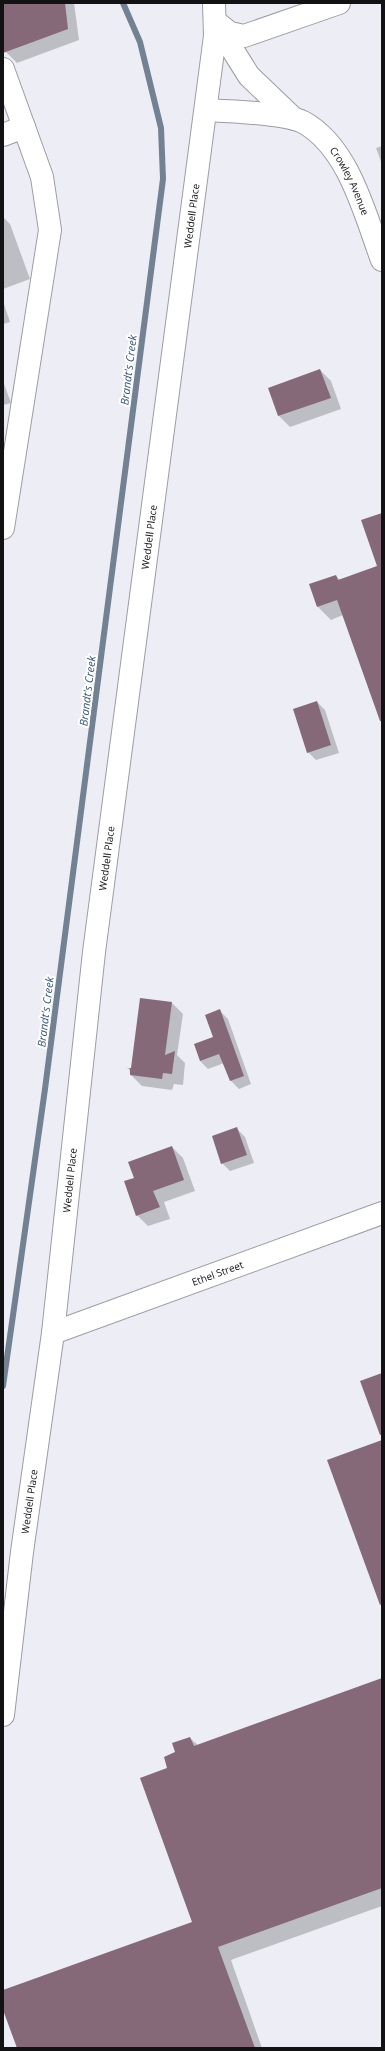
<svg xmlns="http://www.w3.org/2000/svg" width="385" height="2051" font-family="'Open Sans',sans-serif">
  <rect width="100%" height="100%" fill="#ededf6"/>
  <g fill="#0003">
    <path d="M 3,3 L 74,3 L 79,40 L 17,63 L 6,52 L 3,43 Z"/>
    <path d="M 382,146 L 382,164 L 376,148 Z"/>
    <path d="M 3,217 L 10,224 L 30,279 L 3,289 Z"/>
    <path d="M 3,301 L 10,322 L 3,324 Z"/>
    <path d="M 320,370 L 331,381 L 341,409 L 290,427 L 279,416 L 269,388 Z"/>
    <path d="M 3,381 L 11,403 L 3,405 Z"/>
    <path d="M 382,565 L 382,725 L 343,615 L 331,620 L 318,607 L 336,576 L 340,580 Z"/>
    <path d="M 317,702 L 325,710 L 339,753 L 316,760 L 308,752 Z"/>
    <path d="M 172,1003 L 183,1014 L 177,1055 L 185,1063 L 183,1085 L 174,1084 L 172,1090 L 142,1086 L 131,1075 L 129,1069 L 132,1068 Z"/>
    <path d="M 220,1011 L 228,1019 L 251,1084 L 239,1089 L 231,1081 L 224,1063 L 208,1069 L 200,1061 L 215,1038 Z"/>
    <path d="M 237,1129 L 245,1137 L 254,1163 L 230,1171 L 222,1163 Z"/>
    <path d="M 172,1147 L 183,1158 L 195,1191 L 164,1202 L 170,1219 L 148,1226 L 137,1215 L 135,1178 Z"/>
    <path d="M 382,1679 L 382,1906 L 231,1960 L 262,2048 L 18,2048 L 3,2007 L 3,1991 L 193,1923 L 169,1769 L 176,1753 L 190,1738 L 198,1745 Z"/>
  </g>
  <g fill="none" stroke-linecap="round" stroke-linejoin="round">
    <path stroke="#738293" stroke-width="6" d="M 3,1386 L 45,1089 L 163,179 L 161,128 L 140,42 L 123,3"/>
  </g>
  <g fill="#856978">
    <path d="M 3,3 L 65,3 L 68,29 L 3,53 Z"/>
    <path d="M 320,369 L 331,398 L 278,416 L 268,388 Z"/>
    <path d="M 382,513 L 382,721 L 380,721 L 337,600 L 317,607 L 309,584 L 336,575 L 338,580 L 377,566 L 361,520 Z"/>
    <path d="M 317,701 L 331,745 L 307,753 L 293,709 Z"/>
    <path d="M 140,998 L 172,1002 L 165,1055 L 175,1051 L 172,1074 L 163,1073 L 162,1079 L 130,1075 L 130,1069 L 127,1069 L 131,1068 Z"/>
    <path d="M 220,1009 L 244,1076 L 230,1081 L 219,1054 L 200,1061 L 194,1044 L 213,1037 L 205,1015 Z"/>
    <path d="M 237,1127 L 247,1155 L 221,1164 L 212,1136 Z"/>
    <path d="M 172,1146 L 184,1180 L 153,1191 L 160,1207 L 136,1216 L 124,1181 L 134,1178 L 128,1162 Z"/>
    <path d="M 382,1373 L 382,1435 L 380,1435 L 360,1381 Z"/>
    <path d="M 382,1440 L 382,1604 L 380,1605 L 327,1460 Z"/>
    <path d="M 382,1678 L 382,1888 L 218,1947 L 255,2048 L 17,2048 L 3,2010 L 3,1990 L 192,1922 L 140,1778 L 167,1768 L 164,1757 L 175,1752 L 172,1743 L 190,1737 L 194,1746 Z"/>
  </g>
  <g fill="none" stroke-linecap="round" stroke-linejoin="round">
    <g stroke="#9d9ca5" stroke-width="24">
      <g id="minor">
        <path d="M 215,21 L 230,33 L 244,36 L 339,3"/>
        <path d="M 217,25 L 249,76 L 294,119"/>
        <path d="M 3,69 L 42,177 L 50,230 L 3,528"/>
        <path id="s1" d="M 206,110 C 228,111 284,113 303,122 C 349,147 365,215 382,260"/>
        <path d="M 3,135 L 24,127"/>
        <path id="s2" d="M 53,1333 L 382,1213"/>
        <path id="s3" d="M 3,1715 L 22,1552 L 53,1333 L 94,952 L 215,36 L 214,3"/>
      </g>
    </g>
    <use href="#minor" stroke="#fff" stroke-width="22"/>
  </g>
  <g text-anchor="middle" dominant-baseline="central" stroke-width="4" stroke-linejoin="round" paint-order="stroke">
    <g font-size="10" fill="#121215" stroke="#fff">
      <text stroke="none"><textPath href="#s1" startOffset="175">Crowley Avenue</textPath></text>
      <text stroke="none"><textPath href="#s3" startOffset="1511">Weddell Place</textPath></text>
      <text stroke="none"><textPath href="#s3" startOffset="1187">Weddell Place</textPath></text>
      <text stroke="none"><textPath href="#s3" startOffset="863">Weddell Place</textPath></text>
      <text stroke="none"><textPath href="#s3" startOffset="539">Weddell Place</textPath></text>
      <text stroke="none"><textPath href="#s2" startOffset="175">Ethel Street</textPath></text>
      <text stroke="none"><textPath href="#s3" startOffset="215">Weddell Place</textPath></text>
    </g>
    <g font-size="11" font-style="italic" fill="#355579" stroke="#fff">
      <text transform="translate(128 370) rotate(-83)">Brandt's Creek</text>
      <text transform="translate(87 691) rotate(-83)">Brandt's Creek</text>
      <text transform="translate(45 1012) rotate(-83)">Brandt's Creek</text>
    </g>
  </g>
  <rect width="385" height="2051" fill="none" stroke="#121215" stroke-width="8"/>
</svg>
